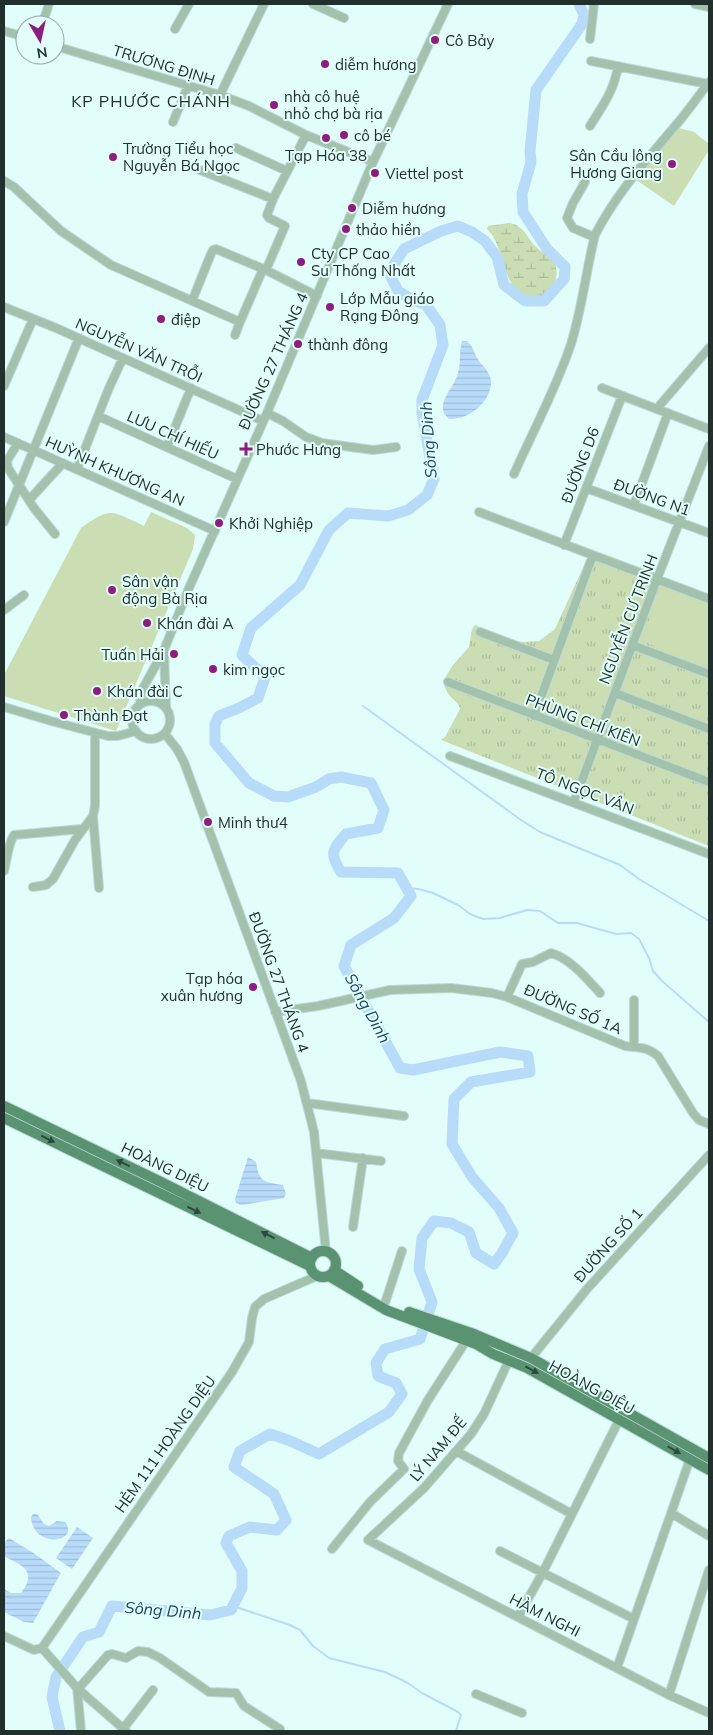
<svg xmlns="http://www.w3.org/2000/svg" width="713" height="1735" font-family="Mulish,sans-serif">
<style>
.grass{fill:url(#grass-tufts)}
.wetland{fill:url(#wetland-marsh)}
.park{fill:#caddb3}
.water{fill:url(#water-rules)}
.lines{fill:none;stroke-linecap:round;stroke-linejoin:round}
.stream{stroke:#b9dbfa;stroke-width:2}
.river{stroke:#b9dbfa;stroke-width:11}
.minor-casing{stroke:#bed9d5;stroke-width:10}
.major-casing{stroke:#bed9d5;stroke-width:12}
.minor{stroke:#a3c2ae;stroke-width:8}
.major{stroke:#599371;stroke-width:10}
.oneway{fill:#2f483e}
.poi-dot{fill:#8e1d7f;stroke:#e1fefa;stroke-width:2}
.labels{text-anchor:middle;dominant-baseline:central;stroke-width:4;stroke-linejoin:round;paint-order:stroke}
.poi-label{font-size:15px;fill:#212f2d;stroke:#e1fefa;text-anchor:start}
.street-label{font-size:15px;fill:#212f2d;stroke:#e1fefa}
.neighbourhood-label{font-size:16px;letter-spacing:1px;fill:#212f2d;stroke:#e1fefa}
.water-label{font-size:16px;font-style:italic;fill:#194365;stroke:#e1fefa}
</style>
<defs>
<pattern id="grass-tufts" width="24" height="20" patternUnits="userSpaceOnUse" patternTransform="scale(1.25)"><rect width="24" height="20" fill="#caddb3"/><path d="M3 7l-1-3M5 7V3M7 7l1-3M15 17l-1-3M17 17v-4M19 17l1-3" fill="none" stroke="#adbe9a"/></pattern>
<pattern id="wetland-marsh" width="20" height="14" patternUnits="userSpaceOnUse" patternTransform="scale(1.25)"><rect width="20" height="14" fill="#caddb3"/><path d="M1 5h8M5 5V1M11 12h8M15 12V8" fill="none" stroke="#adbe9a"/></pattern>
<pattern id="water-rules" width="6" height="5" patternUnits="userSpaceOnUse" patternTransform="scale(1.25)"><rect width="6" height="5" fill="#b9dbfa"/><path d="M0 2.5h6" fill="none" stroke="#9fbcd7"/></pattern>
</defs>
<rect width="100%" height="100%" fill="#e1fefa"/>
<path class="grass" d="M591 550 657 573 665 582 647 634 709 660V846L441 740 445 737 460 709C459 702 454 701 450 696 446 692 445 687 443 681L453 665 469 647 472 629 475 625 514 641 523 642 539 641 555 629Z"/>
<path class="wetland" d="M509 223C513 224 516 224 519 227 526 232 529 239 534 245 540 251 549 256 554 263 557 267 557 273 556 278 553 288 548 298 537 299 507 302 504 256 494 238 492 234 489 232 487 229L488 226Z"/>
<path class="park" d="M675 127 694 132 709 144V150L674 206 632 177Z
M151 512 187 528 195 535 193 549 116 731 4 696V675L81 528C112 506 111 511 144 526Z
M661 585 709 603V667L642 641Z"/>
<path class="water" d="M462 341H467C474 348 473 350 477 358 482 367 492 372 491 384 489 404 468 420 449 419 432 405 455 388 458 373 461 363 459 352 462 341Z
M248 1157 256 1162C259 1183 265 1182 283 1185L286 1194 284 1198 242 1205 236 1203 235 1199Z
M33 1514H37L44 1524 49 1526 57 1521 65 1522C81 1542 33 1550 31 1517Z
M77 1527 93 1538 72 1569 56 1558Z
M9 1538 35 1554 61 1573 33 1623 24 1622 4 1612V1589L11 1593H21C39 1570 20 1565 4 1556V1543Z"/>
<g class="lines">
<path class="stream" d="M363 706 521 820 540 832 620 865 639 879 709 921
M407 888 418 889 433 893 458 905 470 914 483 919 500 918 527 910 540 911 558 923H577L616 934 631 933 639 939 649 958 653 971 662 981 709 1022
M233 1606 290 1625 300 1630 313 1646 329 1658 385 1672 406 1682 422 1693 458 1712 461 1715 456 1731"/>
<path class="river" d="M60 1731 52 1697 56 1677 83 1637 99 1632 112 1606 210 1615 231 1610 242 1588V1571L226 1543 229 1536 250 1527 277 1530 286 1520 274 1494 234 1467 240 1451 270 1434 288 1440 319 1454 389 1412 402 1394 396 1383 378 1376 376 1363 385 1349 420 1339 432 1302 419 1269 422 1238 434 1221 451 1223 469 1232 476 1253 494 1264 502 1253 513 1233 499 1208 472 1177 452 1144 454 1099 471 1082 530 1072 528 1056 500 1052 413 1070 400 1068 344 966 351 945 394 918 411 896 398 873 341 872C329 853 332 850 346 834L378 828 384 810 371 783 341 777 329 779 316 787 288 797 274 796 249 783 215 743V724L219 716 241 707 258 698 265 677 242 655 251 628 300 585 329 530 348 513 388 516 408 510 427 495 434 479 422 413V400L443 345 440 325 426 305 411 299 398 291 391 277 393 266 404 249 441 231 458 226 472 232 485 241 497 257 504 285 525 301H544L564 279 565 267 547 249 523 212 522 194 531 162 530 151 536 90 582 24 584 15 579 4"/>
<defs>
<path id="minor" d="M313 4 344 18
M695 4 709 7
M42 25 49 4
M175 29 189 4
M4 31 25 37
M590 39 594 4
M55 46 220 95 249 106 306 135 373 162
M591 61 708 84
M220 95 264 4
M173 122 188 86
M590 126C603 105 614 91 618 66
M236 148 287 171
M200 170 273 199
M4 181 14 187 61 231 111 265 240 322 235 335
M585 182 573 203 567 218 573 228 594 237
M266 270 285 226 269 218 267 215 273 199 306 135
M192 301 211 254 213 250 216 249 266 270 317 296
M4 307 56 328 263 421
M240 322 263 269
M4 386 33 319
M602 388 709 429
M660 405 709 348
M267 413 283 421 306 437 322 443 373 450 396 447
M98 416 237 479
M4 437 215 531
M18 443 7 461 8 468 34 508 55 534
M167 447 191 388
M77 469 109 388 123 358
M514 474C533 431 556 389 571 344 582 309 586 271 595 235 617 192 650 156 681 119 691 107 700 94 709 82
M586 488 709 533
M29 500 63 463
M634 505 668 413
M479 512 709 599
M4 522 79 338
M564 545 622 396
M4 610 24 595
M480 632 554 660
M632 645 709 674
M164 652 166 707
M448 682 709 782
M615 693 709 729
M132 720a19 19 0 1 1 38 0a19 19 0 1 1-38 0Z
M140 704 141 692 164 650 189 588 267 413 373 162 448 4
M4 707 51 721 108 736H118L136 731
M534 716 593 555
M165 734 177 749 184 762 301 1081 314 1132 326 1252
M450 756 709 854
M574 802 657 579 709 446
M93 816 99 888
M4 871C7 860 8 844 14 835L82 829
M33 887 46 885 53 879 75 840 93 816 95 806V733
M507 997 522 964 533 962 551 953C571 959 586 978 600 993
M275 1012 318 1006 390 990 451 988 492 993 507 997 625 1046C640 1048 645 1046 658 1056L693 1113 699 1120 709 1124
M634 1047V1000
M307 1103 404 1116
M316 1153 381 1161
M353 1227 363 1158
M385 1303 402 1251
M531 1358 587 1289 709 1155
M509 1360 484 1414 471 1434 424 1488 368 1540 669 1695 709 1713
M456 1451 572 1514
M671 1513 709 1536
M332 1549 370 1502 404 1469 398 1461 399 1453 428 1400 466 1341
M500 1551 634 1619
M518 1617 543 1572 619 1420
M4 1636 34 1650 42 1648
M42 1648 232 1372 249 1342 252 1318 255 1307 264 1299 317 1276
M42 1648 78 1689 126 1731
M617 1668 690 1459
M77 1687 81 1731
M78 1689 108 1655 112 1654 126 1658 138 1651 148 1652 160 1658 209 1692 236 1693 244 1706 280 1729
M476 1694 522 1713
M669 1695 709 1570
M123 1729 153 1690"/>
<path id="major" d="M4 1106 161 1182 312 1258
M4 1118 310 1266
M310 1264a13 13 0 1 1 26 0a13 13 0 1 1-26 0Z
M334 1270 358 1286
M329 1276 386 1310 476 1344 493 1354 527 1368 709 1470
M409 1312 474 1334 531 1358 709 1458"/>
</defs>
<use href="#minor" class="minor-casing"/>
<use href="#major" class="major-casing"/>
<use href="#minor" class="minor"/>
<use href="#major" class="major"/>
</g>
<defs><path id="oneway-solid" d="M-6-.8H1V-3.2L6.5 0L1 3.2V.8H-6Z" transform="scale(1.25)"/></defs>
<g class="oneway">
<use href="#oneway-solid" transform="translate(48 1139) rotate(26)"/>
<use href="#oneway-solid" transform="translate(123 1163) rotate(-154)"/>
<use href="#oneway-solid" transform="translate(194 1210) rotate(26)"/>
<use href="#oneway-solid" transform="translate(268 1235) rotate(-153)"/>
<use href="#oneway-solid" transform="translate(532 1370) rotate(28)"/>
<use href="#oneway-solid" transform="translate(674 1450) rotate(30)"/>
</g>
<g class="poi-dot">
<circle cx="435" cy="40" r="5"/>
<circle cx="325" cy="64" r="5"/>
<circle cx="274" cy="105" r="5"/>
<circle cx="344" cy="135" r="5"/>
<circle cx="326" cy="138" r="5"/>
<circle cx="113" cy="157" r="5"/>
<circle cx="672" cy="164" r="5"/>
<circle cx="375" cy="173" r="5"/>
<circle cx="352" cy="208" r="5"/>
<circle cx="346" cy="229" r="5"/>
<circle cx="301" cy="262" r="5"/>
<circle cx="330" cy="307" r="5"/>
<circle cx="161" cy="319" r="5"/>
<circle cx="298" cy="344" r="5"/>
<path d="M243.5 441.5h5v5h5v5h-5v5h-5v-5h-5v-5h5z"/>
<circle cx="219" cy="523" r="5"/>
<circle cx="112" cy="590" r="5"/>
<circle cx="147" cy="623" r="5"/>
<circle cx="174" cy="654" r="5"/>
<circle cx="213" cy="669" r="5"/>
<circle cx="97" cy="691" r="5"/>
<circle cx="64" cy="715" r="5"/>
<circle cx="208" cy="822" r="5"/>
<circle cx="253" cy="987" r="5"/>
</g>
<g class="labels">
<g class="poi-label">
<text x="445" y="40">Cô Bảy</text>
<text x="335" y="64">diễm hương</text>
<text x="284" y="96">nhà cô huệ<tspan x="284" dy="17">nhỏ chợ bà rịa</tspan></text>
<text x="354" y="135">cô bé</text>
<text x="123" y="148">Trường Tiểu học<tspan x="123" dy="17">Nguyễn Bá Ngọc</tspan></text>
<text x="326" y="155" text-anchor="middle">Tạp Hóa 38</text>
<text x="662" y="155" text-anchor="end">Sân Cầu lông<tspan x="662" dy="17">Hương Giang</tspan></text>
<text x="385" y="173">Viettel post</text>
<text x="362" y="208">Diễm hương</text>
<text x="356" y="229">thảo hiền</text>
<text x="311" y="253">Cty CP Cao<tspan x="311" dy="17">Su Thống Nhất</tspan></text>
<text x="340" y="298">Lớp Mẫu giáo<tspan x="340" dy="17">Rạng Đông</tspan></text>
<text x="171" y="319">điệp</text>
<text x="308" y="344">thành đông</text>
<text x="256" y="449">Phước Hưng</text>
<text x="229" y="523">Khởi Nghiệp</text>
<text x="122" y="581">Sân vận<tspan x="122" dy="17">động Bà Rịa</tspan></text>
<text x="157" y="623">Khán đài A</text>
<text x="164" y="654" text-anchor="end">Tuấn Hải</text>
<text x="223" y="669">kim ngọc</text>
<text x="107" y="691">Khán đài C</text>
<text x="74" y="715">Thành Đạt</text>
<text x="218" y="822">Minh thư4</text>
<text x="243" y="978" text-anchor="end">Tạp hóa<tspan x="243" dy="17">xuân hương</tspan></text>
</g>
<g class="street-label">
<text transform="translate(164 65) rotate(17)">TRƯƠNG ĐỊNH</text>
<text transform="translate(139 350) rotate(24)">NGUYỄN VĂN TRỖI</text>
<text transform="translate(273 361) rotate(-66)">ĐƯỜNG 27 THÁNG 4</text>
<text transform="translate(173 435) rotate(24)">LƯU CHÍ HIẾU</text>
<text transform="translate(580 465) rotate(-69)">ĐƯỜNG D6</text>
<text transform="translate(115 471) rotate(24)">HUỲNH KHƯƠNG AN</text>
<text transform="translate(652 497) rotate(20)">ĐƯỜNG N1</text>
<text transform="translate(628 619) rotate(-69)">NGUYỄN CƯ TRINH</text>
<text transform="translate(583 720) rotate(21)">PHÙNG CHÍ KIÊN</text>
<text transform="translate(585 791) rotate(21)">TÔ NGỌC VÂN</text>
<text transform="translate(279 982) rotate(70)">ĐƯỜNG 27 THÁNG 4</text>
<text transform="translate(573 1009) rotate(23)">ĐƯỜNG SỐ 1A</text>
<text transform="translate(165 1167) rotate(26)">HOÀNG DIỆU</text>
<text transform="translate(608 1245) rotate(-48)">ĐƯỜNG SỐ 1</text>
<text transform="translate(592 1387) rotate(29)">HOÀNG DIỆU</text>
<text transform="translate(165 1444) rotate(-55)">HẺM 111 HOÀNG DIỆU</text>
<text transform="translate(438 1449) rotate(-50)">LÝ NAM ĐẾ</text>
<text transform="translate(545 1615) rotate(27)">HÀM NGHI</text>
</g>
<g class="neighbourhood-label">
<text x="151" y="101">KP PHƯỚC CHÁNH</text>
</g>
<g class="water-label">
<text transform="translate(428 440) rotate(-94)">Sông Dinh</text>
<text transform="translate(368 1008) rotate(61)">Sông Dinh</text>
<text transform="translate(163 1610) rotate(5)">Sông Dinh</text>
</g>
</g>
<rect width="713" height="1735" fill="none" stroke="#212f2d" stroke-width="10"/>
<g transform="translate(40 40) rotate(171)"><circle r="24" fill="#e1fefa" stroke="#94aba8"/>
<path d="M0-4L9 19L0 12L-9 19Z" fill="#8e1d7f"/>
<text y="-8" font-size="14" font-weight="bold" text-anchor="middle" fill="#212f2d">N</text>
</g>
</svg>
